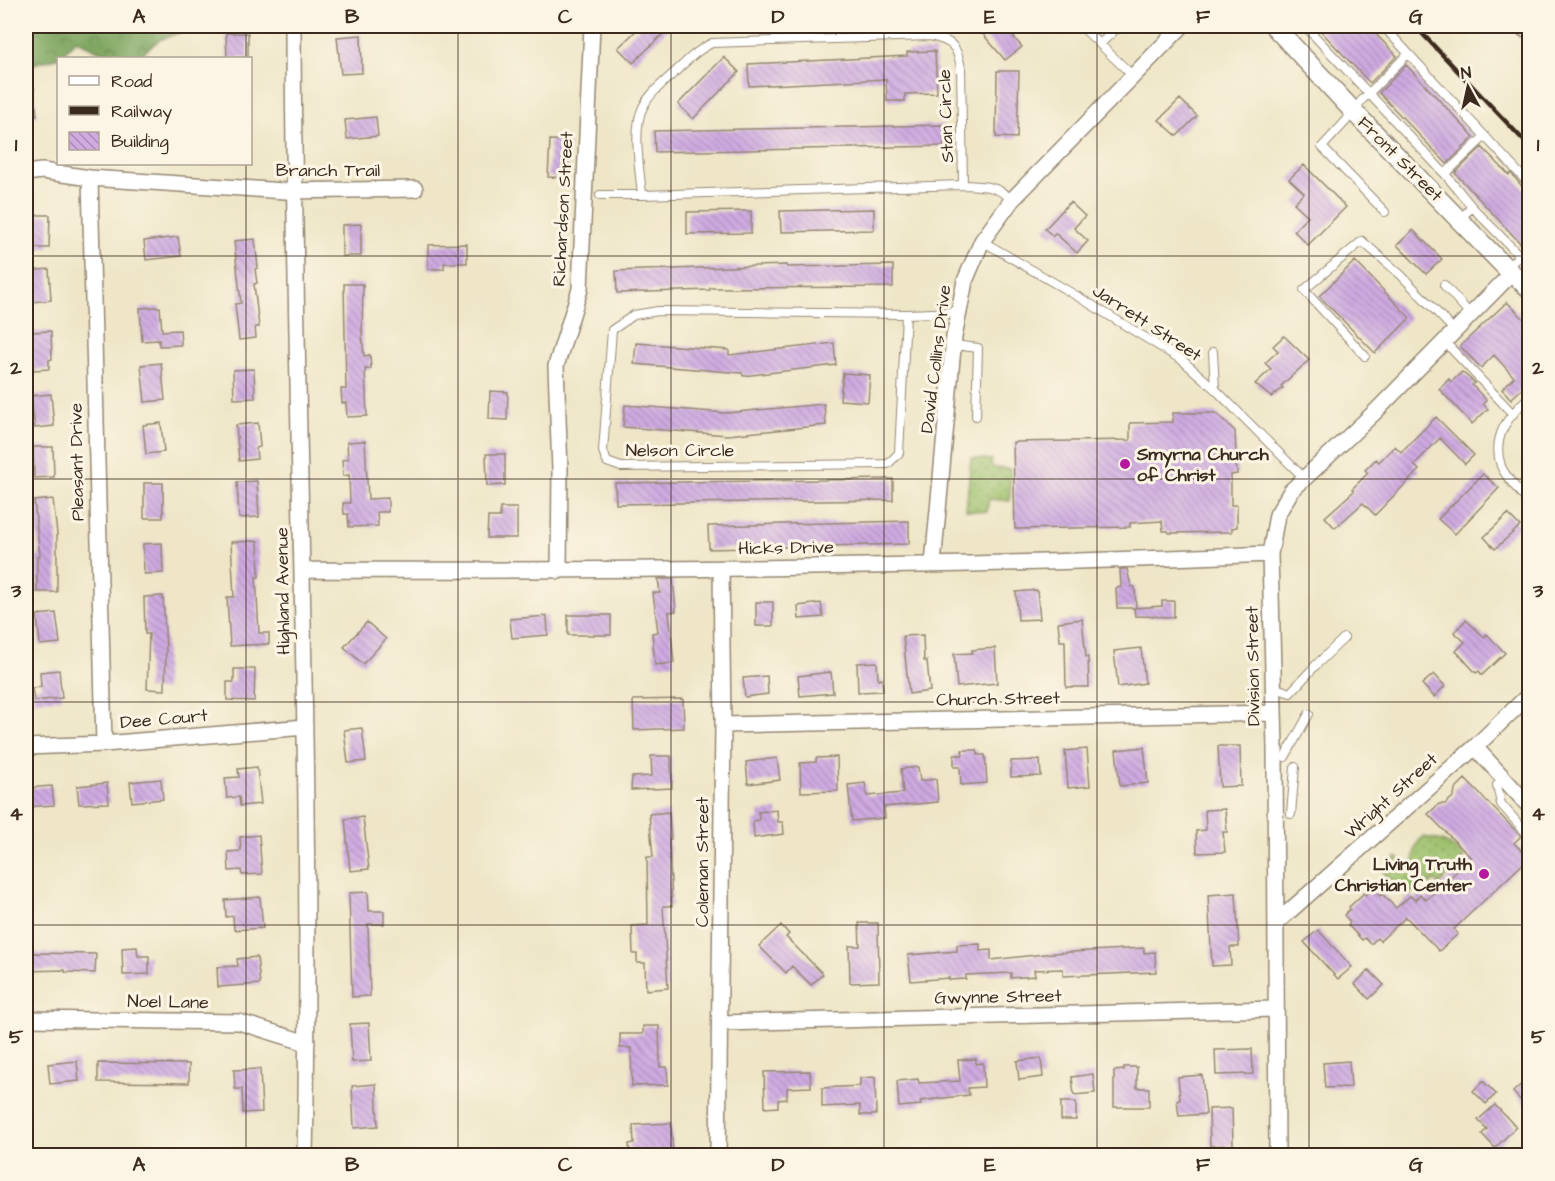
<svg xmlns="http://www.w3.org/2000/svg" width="1555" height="1181" font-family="'Architects Daughter',sans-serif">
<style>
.green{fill:url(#green-dots);stroke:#6c7544;stroke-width:1.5}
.forest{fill:url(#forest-crowns);stroke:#5c683e;stroke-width:1.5}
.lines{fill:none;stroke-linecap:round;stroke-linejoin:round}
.stream{stroke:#5ca0d1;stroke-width:4.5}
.building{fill:url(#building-back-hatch)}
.service-casing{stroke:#958873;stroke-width:10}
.minor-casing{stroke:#958873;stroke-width:18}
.tertiary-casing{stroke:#958873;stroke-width:21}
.primary-casing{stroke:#958873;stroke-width:26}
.service{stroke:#fff;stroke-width:8}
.minor{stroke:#fff;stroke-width:15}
.tertiary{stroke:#fff;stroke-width:18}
.primary{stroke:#fff;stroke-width:22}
.rail{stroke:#3b2a1e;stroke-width:4.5}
.grid{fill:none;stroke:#3b2a1e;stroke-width:1.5;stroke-opacity:0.55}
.poi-dot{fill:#b5179e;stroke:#fcf5e5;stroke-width:2}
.labels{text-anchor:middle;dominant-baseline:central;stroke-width:6;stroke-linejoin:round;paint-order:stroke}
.street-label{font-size:18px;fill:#3b2a1e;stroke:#fcf5e5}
.poi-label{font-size:18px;font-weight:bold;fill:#3b2a1e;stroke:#fcf5e5;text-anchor:start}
.neatline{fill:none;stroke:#3b2a1e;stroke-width:2}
.grid-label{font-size:20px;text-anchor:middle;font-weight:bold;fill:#3b2a1e}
</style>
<defs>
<pattern id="green-dots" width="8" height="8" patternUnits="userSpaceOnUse" patternTransform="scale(1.5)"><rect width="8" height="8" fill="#9cc06a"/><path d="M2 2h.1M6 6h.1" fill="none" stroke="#809c57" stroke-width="1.8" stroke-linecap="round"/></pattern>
<pattern id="forest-crowns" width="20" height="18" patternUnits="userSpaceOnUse" patternTransform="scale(1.5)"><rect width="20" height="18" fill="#7da65e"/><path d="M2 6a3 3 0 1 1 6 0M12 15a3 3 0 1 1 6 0" fill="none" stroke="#68874d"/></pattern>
<pattern id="building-back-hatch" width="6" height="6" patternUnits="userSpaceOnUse" patternTransform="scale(1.5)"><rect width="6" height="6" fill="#cfabe2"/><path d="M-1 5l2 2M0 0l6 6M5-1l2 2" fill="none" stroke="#a98bb7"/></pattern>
</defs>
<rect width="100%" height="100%" fill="#fcf5e5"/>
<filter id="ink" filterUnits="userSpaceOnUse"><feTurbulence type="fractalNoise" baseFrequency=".0167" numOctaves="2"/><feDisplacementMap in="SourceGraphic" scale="12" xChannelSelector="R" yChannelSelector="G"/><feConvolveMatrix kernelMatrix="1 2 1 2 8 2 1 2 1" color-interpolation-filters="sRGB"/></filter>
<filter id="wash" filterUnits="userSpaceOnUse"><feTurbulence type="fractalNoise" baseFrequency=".008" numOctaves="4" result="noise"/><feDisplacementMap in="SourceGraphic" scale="24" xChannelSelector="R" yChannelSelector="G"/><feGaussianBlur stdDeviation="1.35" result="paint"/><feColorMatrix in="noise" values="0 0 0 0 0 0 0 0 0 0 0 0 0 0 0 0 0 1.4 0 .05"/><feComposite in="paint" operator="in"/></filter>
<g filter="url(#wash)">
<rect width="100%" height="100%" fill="#efe6c8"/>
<path class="green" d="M971 458 992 460 991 465 995 468 1010 469V501L989 499 987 512 966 510Z
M1423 837C1442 840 1452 843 1464 857L1439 885 1435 880 1430 885 1413 866C1414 856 1414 844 1423 837Z
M1397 857 1421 882 1409 895 1404 894 1382 871Z"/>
<path class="forest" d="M26 26H184V31L159 40 137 58C114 59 97 51 76 40L60 57 26 66Z"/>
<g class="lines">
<path class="stream" d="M26 27 30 26"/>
</g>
<g id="blocks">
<path class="building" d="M641 26H671L633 63 618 48Z
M976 26H1004L1022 47 1005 60Z
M1316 26H1368L1397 56 1370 83Z
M226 33H248V58H227Z
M361 35 362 73 341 74 337 37Z
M935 51 937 93 905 94V101H887L886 79 749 86 748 64 907 56V52Z
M724 57 739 72 693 119 678 104Z
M1406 65 1474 137 1447 164 1379 93Z
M997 71H1019L1017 138 996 137Z
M26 83H33L37 116 26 118Z
M1180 99 1197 116 1177 136 1159 120Z
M376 117 378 136 347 139 345 120Z
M944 125V146L655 152 654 131Z
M550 140 569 141 567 178 548 177Z
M1482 147 1509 175 1511 173 1530 196V237L1522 245 1455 173Z
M1304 165 1346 207 1308 245 1294 231 1308 216 1294 203 1304 193 1289 179Z
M1070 202 1085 216 1074 228 1088 241 1077 253 1055 233 1053 236 1045 229Z
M874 209V230L781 232 780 211Z
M751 211V233L687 234V212Z
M30 215H50L49 248H30Z
M361 224V256H342V225Z
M1413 230 1442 259 1426 274 1397 245Z
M178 237 181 256 146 260 144 241Z
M255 239 258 268 255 269 257 283 254 284 259 327H255L256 338 239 340 235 304 241 303 234 241Z
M467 244V263H444V269H428V245Z
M1355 261 1410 318 1375 353 1319 296Z
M786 265 787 267 893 265V287L710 288V290L617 293 616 271Z
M49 269 51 300 32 302 29 271Z
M344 284H363L362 334 364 356 370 355 371 369H365L367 416 347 417 346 403H342L341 389H346Z
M1507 302 1530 325V390L1526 392 1523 388 1511 399 1502 389 1514 377 1494 355 1481 368 1460 346Z
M160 307 162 331 180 330 181 345 159 346V340L142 341 140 308Z
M51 331 52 359 49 360V369L33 370 31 332Z
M1284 336 1309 360 1281 386 1283 388 1271 397 1255 384 1271 369 1265 363 1278 351 1273 346Z
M636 343 729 350V355L834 343 836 365 743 376 742 373 634 364Z
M161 363 165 400 145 402 141 365Z
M254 369 255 398 234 399 233 370Z
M1462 372 1475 383 1472 385 1486 400 1483 404 1488 409 1472 424 1439 389 1449 379 1451 382Z
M843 373 870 375 868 402 840 400Z
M490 391 508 392 507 420 489 419Z
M51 394 54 426 35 428 31 396Z
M824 404 826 425 728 435 623 427 625 405 726 413Z
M1173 413H1216L1235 431 1237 474 1231 475V505H1237V527L1232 528V532L1169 533 1168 531H1163L1162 521 1130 523V527L1015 529 1013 442 1130 440V423L1173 422Z
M1436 417 1474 455 1465 464 1440 438 1414 465 1419 470 1375 515 1363 503 1335 528 1325 517 1354 491 1352 489 1368 473 1365 470 1376 459 1379 462 1395 446 1401 452Z
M161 423 164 452 146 454 143 425Z
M258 423 260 447 256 448 257 459 239 461 236 425Z
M365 441 368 499 388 498V512H377L378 526 349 527 348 514H344L343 503H350L349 475 343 476 342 460 348 459 347 442Z
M33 447H53L54 477 34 478Z
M486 454H505V485L487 486Z
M1483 474 1499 488 1455 534 1438 519Z
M893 479V500L616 504 615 483Z
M257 481 259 517 239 518 237 482Z
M144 483H163V518H144Z
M53 499 57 534V592H37V556H40L34 501Z
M500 508H517V538H487L488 517H500Z
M1508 514 1520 526 1495 549 1484 537Z
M909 521V544L709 549 708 526Z
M258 541 259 577H256L259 633H269V644L230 646 227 597H234L231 542Z
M162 543 163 573 144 574 143 544Z
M1120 569H1127L1131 586 1135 587 1136 608H1117L1116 588 1121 587Z
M658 579H673L676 611 669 612 674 663 655 665 652 633 658 632 653 593H660Z
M1037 590 1040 619 1018 620 1016 592Z
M163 596 166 649 165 690 147 689 149 634H145L144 597Z
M1162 601H1174V617L1135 616 1134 608 1162 606Z
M756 602H773V626H756Z
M821 603 823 617 799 619 798 606Z
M56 613 60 643 40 645 37 615Z
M568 615H611V635H568Z
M547 616 548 635 512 638 510 619Z
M1082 619 1086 657H1088L1089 687H1066L1065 641H1060L1058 622Z
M1466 620 1484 637 1487 634 1505 653 1482 675 1479 671 1476 673 1456 651 1465 642 1454 632Z
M367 622 386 639 363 664 344 647Z
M923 635 924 661H927L930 691 909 694 903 636Z
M995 648 997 683 957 687 954 654 972 653V650Z
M1141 648 1145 683 1118 687 1114 651Z
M877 662 878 680 882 679 883 691 858 692 857 663Z
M234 669H255L254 701 227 700V682H234Z
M59 670 62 698 34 701 32 688 41 687 40 672Z
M831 672 833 693 800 696 798 676Z
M1434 674 1445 686 1434 697 1422 684Z
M767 676 768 694 745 697 743 678Z
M683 699 684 728 634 730 633 700Z
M362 728 366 761 348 763 344 730Z
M1218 746H1240L1241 786 1220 787Z
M1144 747 1148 783 1120 786 1116 750Z
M1087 749 1090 786 1068 788 1065 751Z
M962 750H977L978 755H985L987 783 961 785 960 767H954V755H963Z
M651 756H671L672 788 631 790 632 777 652 776Z
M837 757 838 791 801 792 800 763 816 762V758Z
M777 758 780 780 748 784 746 762Z
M1040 760 1041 776 1011 777V761Z
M257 767 261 804 240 806 239 797 227 798 225 778 239 777 238 769Z
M918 767 920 781 936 779 938 802 884 807 885 818 852 821 848 785 865 783 867 796 903 793 901 769Z
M161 779 163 799 132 802 130 782Z
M1465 779 1521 836 1514 843 1529 858 1454 929 1458 934 1439 951 1406 917 1380 941 1377 938 1371 944 1365 938 1362 940 1348 925 1350 922 1344 915 1350 909 1349 907 1364 893 1366 895 1373 889 1380 896 1382 894 1396 908 1410 896 1415 900 1420 894 1426 900 1471 858 1428 814 1439 804H1445L1454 796 1455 789Z
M107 783 109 803 79 804 77 786Z
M52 786 54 805 26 807V788Z
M1225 809 1227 832H1223L1225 852 1197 853 1196 831 1206 830 1205 810Z
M777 810 778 822H783L784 834 754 838 753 821 759 820 758 812Z
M669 812 671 839H669L672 906H663L668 988 646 990 645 963H637V954H633L632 926 648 925 647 857H653L649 814Z
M363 817 369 869 350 871 345 819Z
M259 835 262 874 242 875 241 870 229 871 228 852 241 851 240 837Z
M368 892 369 911H384V924H368L370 996 352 997 349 893Z
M1236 893 1239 947H1230L1231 965 1212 966 1208 895Z
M260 897 263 928 234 930 233 916 226 917 225 900Z
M859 923H878L879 982 850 983 849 946H860Z
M781 925 789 934 786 937 823 974 811 985 792 966 786 973 759 946Z
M1318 930 1352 967 1338 979 1304 942Z
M980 944V951L991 950V960L1053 953 1144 948V953L1155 952 1156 972 1063 976V969L1034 970 1035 976 1011 978V973L966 975V979L949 980V978L911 981 908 955 957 951V945Z
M137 947 138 956H149V974L123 975 122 948Z
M26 953 96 954 95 973 65 972V970L26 971Z
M257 957 260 984 218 987 217 967 238 966 237 959Z
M1369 970 1384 985 1369 999 1355 984Z
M369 1023 371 1061 352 1062 350 1024Z
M643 1026H659L660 1067H667L668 1085 632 1086 631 1048H620V1034H643Z
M1252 1049 1253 1074 1216 1075 1215 1050Z
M1041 1058 1043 1077 1019 1080 1017 1061Z
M976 1059V1064L983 1063 984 1087 968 1088 969 1095 920 1101 921 1105 899 1107 897 1081 918 1079 919 1083 960 1081 958 1060Z
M77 1061 79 1081 50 1084 48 1064Z
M1349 1061 1351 1087 1325 1088 1323 1063Z
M98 1063 189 1064V1083L98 1082Z
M1124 1067H1137V1088H1149V1107H1114V1071L1124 1070Z
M260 1069 262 1112 243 1113 242 1089H235L234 1070Z
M810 1071 811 1087 787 1088V1099L778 1100V1107L765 1108 764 1072Z
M1093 1074 1095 1093 1074 1095 1072 1077Z
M1202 1075 1206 1114 1179 1116 1177 1100H1180L1178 1077Z
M1530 1076V1110L1513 1092Z
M875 1077 876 1115H860V1105L822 1107V1088L860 1086V1078Z
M1483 1081 1496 1094 1486 1104 1473 1091Z
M376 1084 378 1126 354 1128 352 1086Z
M1061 1102H1076V1120H1061Z
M1495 1105 1516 1127 1495 1148 1482 1134 1487 1129 1478 1120Z
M1232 1108 1233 1145 1210 1146 1209 1109Z
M671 1123 673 1155H630L629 1144 634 1143 633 1125Z"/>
</g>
</g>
<g filter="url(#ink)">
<use href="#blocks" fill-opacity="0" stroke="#958873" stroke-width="1.5"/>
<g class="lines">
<defs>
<path id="service" d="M1081 26 1133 76
M1305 26 1445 174
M1383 26 1530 185
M1100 44 1119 26
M963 185C984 186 997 185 1012 200
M600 195H642L963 185 961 68C957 45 952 41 930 36L712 43C697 50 687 61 675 72 664 82 650 93 643 107 632 128 640 172 642 195
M1472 207 1445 174 1485 136
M1385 212 1322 147 1346 121 1362 100 1408 54
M1460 219 1472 207 1519 255
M982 241 1082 299 1182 360 1215 389 1304 478
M1507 267 1530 246
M1444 285 1471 315
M906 314 658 311 634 315 612 330 603 451 607 462 621 467 888 464 899 453 906 314 959 312
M1444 341 1513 414
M954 345 978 348 976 416
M1213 352 1215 389
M1365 356 1304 290 1362 241 1401 275 1455 331
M1530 396C1509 415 1491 436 1501 466 1505 477 1522 494 1530 504
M1273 687 1290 693 1316 665 1344 638
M1285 757 1309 714
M1504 779 1497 785 1501 804 1530 837
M1291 814 1295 767"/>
<path id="minor" d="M293 26C294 402 313 779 305 1156
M26 173 42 171 90 178 285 191 415 189
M90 178 104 744
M933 564 954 337 965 281 982 241 1012 200 1182 26
M303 570C626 571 948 568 1270 554
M559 571 560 470 556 366 580 289 592 26
M723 725 1273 713
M26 747 104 744 305 727
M1475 747 1530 807
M1276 923 1475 747 1530 694
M26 1019 239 1022 307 1043
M720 1023 1276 1009
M718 1156 723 725 721 569
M1277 1156 1275 748 1270 554 1277 515 1291 491 1376 411 1512 273"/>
<path id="tertiary" d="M1274 26 1354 112 1506 268 1530 289"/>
<path id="primary" d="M1527 26 1530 28"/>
</defs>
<use href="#service" class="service-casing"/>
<use href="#minor" class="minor-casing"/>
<use href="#tertiary" class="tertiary-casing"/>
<use href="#primary" class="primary-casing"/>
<use href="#service" class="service"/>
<use href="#minor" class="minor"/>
<use href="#tertiary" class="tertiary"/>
<use href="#primary" class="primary"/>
<path class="rail" d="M1415 26 1530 147"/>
</g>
</g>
<path class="grid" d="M246 26V58M458 26V1156M671 26V1156M884 26V1156M1097 26V1156M1309 26V1156M246 164V1156M26 256H1530M26 479H1530M26 702H1530M26 925H1530"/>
<g class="poi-dot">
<circle cx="1125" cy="464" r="6"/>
<circle cx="1484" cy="874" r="6"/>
</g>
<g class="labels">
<g class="street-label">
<text transform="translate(946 116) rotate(-92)">Stan Circle</text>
<text transform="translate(1400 159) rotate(45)">Front Street</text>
<text x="328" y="170">Branch Trail</text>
<text transform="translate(563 209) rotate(-87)">Richardson Street</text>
<text transform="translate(1147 323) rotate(33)">Jarrett Street</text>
<text transform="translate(936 359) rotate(-83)">David Collins Drive</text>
<text x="680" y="450">Nelson Circle</text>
<text transform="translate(77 462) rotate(-91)">Pleasant Drive</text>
<text transform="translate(786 548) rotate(-1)">Hicks Drive</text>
<text transform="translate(283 591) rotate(-91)">Highland Avenue</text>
<text transform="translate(1253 666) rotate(-91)">Division Street</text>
<text transform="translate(998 699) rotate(-1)">Church Street</text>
<text transform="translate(164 719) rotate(-5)">Dee Court</text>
<text transform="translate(1391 796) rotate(-42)">Wright Street</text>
<text transform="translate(702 862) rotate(-90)">Coleman Street</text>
<text transform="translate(998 997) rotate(-1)">Gwynne Street</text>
<text transform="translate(168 1002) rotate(1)">Noel Lane</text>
</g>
<g class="poi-label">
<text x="1137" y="454">Smyrna Church<tspan x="1137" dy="21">of Christ</tspan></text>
<text x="1472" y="864" text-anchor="end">Living Truth<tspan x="1472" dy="21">Christian Center</tspan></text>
</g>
</g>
<rect width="1555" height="1181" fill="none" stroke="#fcf5e5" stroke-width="66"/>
<rect x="57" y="57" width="195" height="108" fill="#fcf5e5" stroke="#afa495" stroke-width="1.5"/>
<rect x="69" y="76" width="30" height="9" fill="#ffffff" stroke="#afa495" stroke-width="1.5"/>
<text x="111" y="87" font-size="18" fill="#3b2a1e">Road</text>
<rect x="69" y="106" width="30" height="9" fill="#3b2a1e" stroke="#afa495" stroke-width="1.5"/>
<text x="111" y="117" font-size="18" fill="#3b2a1e">Railway</text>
<rect x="69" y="132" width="30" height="18" fill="url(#building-back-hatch)" stroke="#afa495" stroke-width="1.5"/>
<text x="111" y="147" font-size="18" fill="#3b2a1e">Building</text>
<g transform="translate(1468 87) rotate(352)" stroke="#fcf5e5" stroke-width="4.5" paint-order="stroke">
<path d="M0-4.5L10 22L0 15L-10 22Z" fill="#3b2a1e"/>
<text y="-9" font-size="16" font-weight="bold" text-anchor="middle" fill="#3b2a1e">N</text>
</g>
<rect x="33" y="33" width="1489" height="1115" class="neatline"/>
<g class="grid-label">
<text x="139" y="23">A</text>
<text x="352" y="23">B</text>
<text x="565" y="23">C</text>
<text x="778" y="23">D</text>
<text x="990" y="23">E</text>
<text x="1203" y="23">F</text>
<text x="1416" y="23">G</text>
<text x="16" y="151">1</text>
<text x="1538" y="151">1</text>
<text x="16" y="374">2</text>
<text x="1538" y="374">2</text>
<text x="16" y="597">3</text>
<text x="1538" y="597">3</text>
<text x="16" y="820">4</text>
<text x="1538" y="820">4</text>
<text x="16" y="1043">5</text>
<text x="1538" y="1043">5</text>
<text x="139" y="1171">A</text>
<text x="352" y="1171">B</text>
<text x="565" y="1171">C</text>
<text x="778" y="1171">D</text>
<text x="990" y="1171">E</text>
<text x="1203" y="1171">F</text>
<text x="1416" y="1171">G</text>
</g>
</svg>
